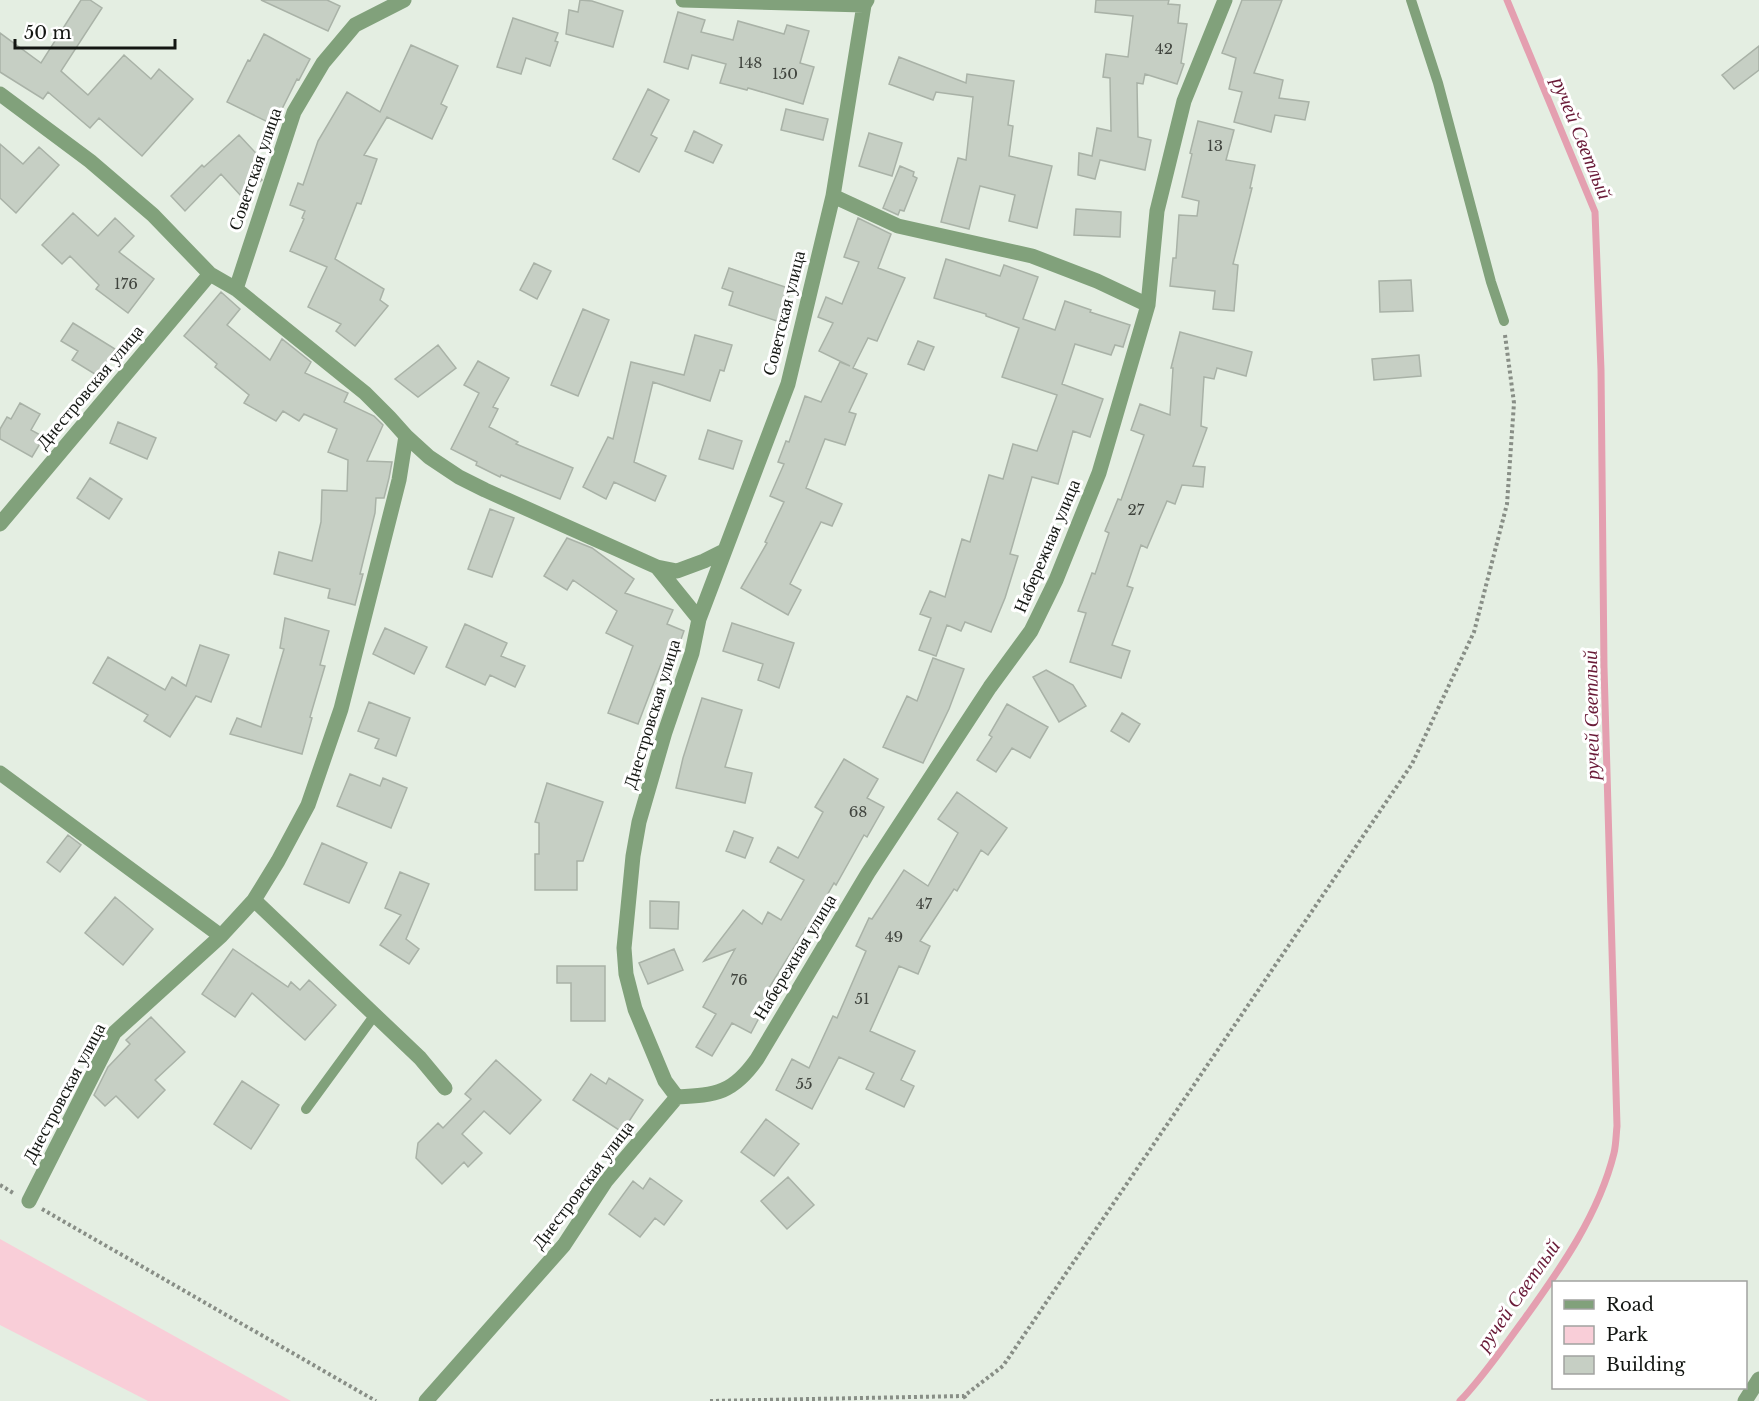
<svg xmlns="http://www.w3.org/2000/svg" width="1759" height="1401" font-family="'Libre Baskerville',serif">
<style>
.green{fill:#f9ced8}
.lines{fill:none;stroke-linecap:round;stroke-linejoin:round}
.stream{stroke:#e49fb0;stroke-width:7}
.building{fill:#c6cfc4;stroke:#a9b2a7;stroke-width:1.5}
.path{stroke:#888e86;stroke-width:4;stroke-dasharray:3 3;stroke-linecap:butt}
.service{stroke:#81a17b;stroke-width:10}
.minor{stroke:#81a17b;stroke-width:15}
.labels{text-anchor:middle;dominant-baseline:central;stroke-width:6;stroke-linejoin:round;paint-order:stroke}
.number-label{font-size:15px;fill:#40443e}
.street-label{font-size:18px;fill:#131612;stroke:#fff}
.water-label{font-size:20px;font-style:italic;fill:#691a37;stroke:#fff}
</style>
<rect width="100%" height="100%" fill="#e4eee2"/>
<path class="green" d="M0 1239 291 1401H148L0 1325Z"/>
<g class="lines">
<path class="stream" d="M1460 1401C1484 1376 1504 1346 1525 1318 1561 1268 1599 1214 1614 1153 1616 1145 1616 1135 1617 1126L1604 667 1601 370 1595 212 1507 0"/>
</g>
<path class="building" d="M81 0H90L102 8 61 71 88 95 124 55 151 79 159 69 193 99 142 156 99 118 90 128 48 92 43 99 0 72V33L41 63Z
M261 0H327L340 6 328 31Z
M580 0 592 1 623 11 613 47 566 34 569 10 578 12Z
M1096 0H1169L1168 4 1180 5 1178 23 1187 24 1181 63 1184 64 1177 84 1145 74 1143 84 1137 83 1138 137 1151 140 1145 170 1100 160 1095 179 1078 175 1079 153 1092 156 1097 128 1111 131 1110 78 1103 77 1106 54 1128 57 1133 16 1095 12Z
M1242 0H1282L1254 73 1283 80 1279 98 1309 102 1305 120 1275 115 1271 132 1234 122 1242 92 1229 89 1236 58 1222 53Z
M678 12 705 20 701 32 733 40 738 21 784 34 787 25 809 31 800 63 814 67 803 104 748 88 747 90 720 83 726 64 692 55 688 69 664 62Z
M513 18 558 33 555 41 558 42 550 66 526 58 521 74 497 67Z
M264 34 310 59 299 80 297 79 274 125 227 102 248 60 250 61Z
M411 45 458 66 441 104 447 107 432 139 387 117 364 155 377 159 361 204 357 203 335 259 384 289 380 300 388 306 355 346 336 331 341 324 308 307 327 267 290 251 304 219 302 218 305 211 290 205 298 183 303 185 318 141 347 92 380 112Z
M1759 46V70L1734 89 1722 75Z
M899 57 966 83 967 74 1014 81 1008 125 1013 126 1009 156 1052 166 1037 228 1009 221 1015 195 980 186 969 229 941 222 958 158 966 160 973 97 936 92 933 100 889 84Z
M648 89 669 100 651 135 657 138 639 172 613 159Z
M786 109 828 119 823 140 781 130Z
M1198 121 1234 130 1226 160 1255 165 1250 188H1252L1233 264 1238 265 1234 311 1213 309 1215 291 1170 286 1173 258H1176L1179 215 1197 216 1199 201 1182 197 1192 154 1190 153Z
M694 131 722 145 713 163 685 151Z
M869 133 902 143 892 176 859 166Z
M239 135 266 164 256 173 262 180 242 197 221 174 185 211 171 196 202 165 204 167Z
M0 144 23 164 39 147 59 165 16 213 0 198Z
M900 166 914 172 913 176 917 178 904 211 900 210 898 215 883 208Z
M1076 209 1121 212 1120 237 1074 235Z
M73 213 98 236 115 218 134 236 119 252 154 279 128 313 96 289 99 285 70 256 62 264 42 245Z
M858 218 891 234 878 268 905 278 877 341 868 338 853 368 867 374 849 412 856 414 845 445 825 439 806 488 842 504 832 526 821 522 790 584 801 590 788 615 741 588 767 543 765 542 784 502 770 496 784 464 778 462 786 441 789 442 805 396 821 402 840 362 850 366 819 351 833 323 818 317 826 297 842 304 859 262 844 257Z
M946 259 1000 276 1004 265 1038 277 1023 319 1055 330 1065 301 1091 310 1090 312 1130 325 1123 347 1115 345 1111 355 1075 344 1062 384 1103 399 1090 437 1073 431 1058 484 1032 477 1010 554 1018 556 1005 598 991 632 965 622 961 631 947 625 936 656 919 650 931 618 920 614 930 591 945 597 962 539 970 542 989 475 1003 479 1013 444 1037 451 1057 395 1002 377 1019 328 986 316V314L934 298Z
M534 263 551 271 537 299 520 290Z
M729 268 791 289 780 322 729 305 733 292 722 288Z
M1411 280 1413 311 1380 312 1379 281Z
M221 292 240 309 227 325 270 360 282 339 311 362 305 373 348 393 344 402 374 416 383 425 367 461 392 462 389 478 384 498H376L375 513 360 574H363L355 605 328 598 330 589 274 574 279 552 312 561 321 522 322 490 347 491 348 460 328 452 337 429 304 414 299 421 283 411 276 421 244 403 249 395 215 367 217 364 184 336Z
M583 309 609 320 578 396 551 385Z
M73 323 115 349 98 376 72 360 78 351 61 341Z
M1180 332 1252 352 1246 376 1217 368 1214 379 1204 377 1201 426 1207 428 1193 466 1205 467 1203 487 1182 485 1175 504 1167 501 1147 548 1141 545 1127 586 1133 588 1112 645 1130 651 1121 678 1070 662 1086 613 1078 611 1092 573 1095 574 1109 533 1105 531 1118 499 1121 500 1144 435 1131 430 1140 404 1170 415 1173 368H1171Z
M695 335 732 345 724 371 720 370 710 401 653 382 634 462 666 476 655 501 614 482 606 499 583 487 608 437 613 439 631 362 684 375Z
M918 341 934 347 924 370 908 364Z
M438 345 456 368 418 397 395 379Z
M1419 355 1421 376 1374 380 1372 359Z
M478 361 509 378 493 407 498 409 489 427 518 442 516 444 573 468 560 499 501 475 500 477 476 465 477 462 451 449 479 393 464 385Z
M20 403 40 414 31 430 44 437 32 457 0 439V429L7 417 11 419Z
M118 422 156 438 147 459 110 443Z
M708 430 742 441 733 469 699 459Z
M90 478 122 499 109 519 77 498Z
M490 509 514 518 492 577 468 569Z
M567 538 592 548 634 579 625 593 673 610 667 624 684 631 671 667 661 664 638 724 608 713 633 646 606 633 617 611 573 580 567 590 544 576Z
M285 618 329 631 320 665 325 666 310 717 312 718 302 754 230 734 237 718 261 727 284 649 280 648Z
M732 623 794 643 779 688 758 680 763 664 723 651Z
M465 624 507 643 501 656 525 666 515 687 490 675 485 685 446 667Z
M385 628 427 647 414 674 373 654Z
M200 645 229 655 211 702 196 696 170 737 144 721 148 715 93 683 108 657 165 690 172 677 186 686Z
M933 658 964 669 949 709 923 763 883 747 907 696 917 701Z
M1046 670 1073 685 1086 706 1059 722 1033 677Z
M702 698 742 710 725 767 752 773 745 803 676 788 683 758Z
M369 702 410 718 396 756 375 748 379 739 358 731Z
M1007 704 1048 727 1030 758 1012 748 996 772 977 760 992 737 989 735Z
M1122 713 1140 724 1129 742 1111 731Z
M844 759 878 779 867 798 884 807 867 837 864 835 836 885 834 883 808 929 806 928 764 996 769 999 751 1033 732 1023 712 1056 696 1047 716 1014 703 1007 735 949 704 961 743 910 762 924 768 912 781 920 804 880 770 862 778 847 798 858 823 812 815 807Z
M350 774 380 786 383 778 407 788 391 828 337 806Z
M547 783 603 802 583 861H577V890H535V854H539V823L535 822Z
M957 792 1007 828 988 855 981 850 957 891 954 889 920 941 930 946 918 974 899 966 870 1031 915 1051 901 1080 914 1086 904 1107 866 1089 874 1073 839 1057 812 1109 776 1090 792 1059 809 1068 833 1016 837 1018 866 951 856 946 869 918 872 919 904 870 928 886 958 833 938 819Z
M734 831 753 838 745 858 726 851Z
M68 835 81 845 60 872 47 862Z
M322 843 367 863 349 903 304 884Z
M400 872 429 884 406 939 419 949 409 964 380 945 401 915 385 908Z
M115 897 153 929 123 965 85 933Z
M650 901 679 902 678 929 650 928Z
M233 949 288 987 291 982 300 990 309 980 336 1005 305 1040 252 993 235 1017 202 994Z
M674 949 683 970 648 984 639 963Z
M557 966H605V1021H571V983H557Z
M151 1017 185 1052 155 1080 165 1090 138 1118 116 1096 105 1106 94 1095 108 1067 130 1044 126 1040Z
M496 1060 541 1100 510 1134 484 1111 462 1134 482 1153 468 1167 464 1162 442 1184 416 1158 418 1143 438 1123 443 1128 471 1099 465 1094Z
M591 1074 606 1084 609 1078 643 1100 622 1132 573 1100Z
M242 1081 279 1105 251 1149 214 1124Z
M766 1119 799 1144 774 1176 741 1152Z
M788 1177 814 1205 787 1229 761 1201Z
M650 1178 682 1201 664 1225 655 1218 640 1237 609 1214 633 1181 643 1189Z"/>
<g class="lines">
<path class="path" d="M0 1185 15 1194
M42 1209 376 1401
M964 1396 967 1401
M710 1401 964 1396 1003 1366 1412 764 1474 632 1507 504 1514 403 1505 335"/>
<path class="service" d="M1411 0 1438 83 1491 282 1504 321
M306 1109 374 1016"/>
<path class="minor" d="M683 0 864 5
M0 94 90 161 153 215 210 274 236 289 365 393 389 417 406 436 429 457 459 477 485 490 657 567 699 619
M833 196 898 226 1032 256 1097 281 1148 305
M236 289 294 112 323 63 355 25 404 0
M0 524 210 274
M657 567 677 571 704 561 724 551
M0 773 221 936
M254 900 420 1058 445 1088
M677 1097C717 1095 733 1093 757 1059L868 873 990 687 1031 631 1056 580 1099 473 1148 305 1157 211 1184 101 1225 0
M677 1097 665 1081 635 1009 626 974 624 948 633 856 639 822 665 732 692 653 699 619 788 384 833 196 864 5 867 0
M29 1201 114 1033 221 936 254 900 278 861 308 805 341 709 399 480 406 436
M426 1401 564 1245 606 1181 677 1097
M1745 1401 1759 1379"/>
</g>
<g class="labels">
<g class="number-label">
<text x="1164" y="48">42</text>
<text x="750" y="62">148</text>
<text x="785" y="73">150</text>
<text x="1215" y="145">13</text>
<text x="126" y="283">176</text>
<text x="1136" y="509">27</text>
<text x="858" y="811">68</text>
<text x="924" y="903">47</text>
<text x="894" y="936">49</text>
<text x="739" y="979">76</text>
<text x="862" y="998">51</text>
<text x="804" y="1083">55</text>
</g>
<g class="street-label">
<text transform="translate(255 169) rotate(-71)">Советская улица</text>
<text transform="translate(784 313) rotate(-76)">Советская улица</text>
<text transform="translate(90 387) rotate(-50)">Днестровская улица</text>
<text transform="translate(1047 546) rotate(-67)">Набережная улица</text>
<text transform="translate(652 714) rotate(-73)">Днестровская улица</text>
<text transform="translate(795 957) rotate(-59)">Набережная улица</text>
<text transform="translate(64 1093) rotate(-62)">Днестровская улица</text>
<text transform="translate(583 1185) rotate(-53)">Днестровская улица</text>
</g>
<g class="water-label">
<text transform="translate(1582 138) rotate(68)">ручей Светлый</text>
<text transform="translate(1591 715) rotate(-91)">ручей Светлый</text>
<text transform="translate(1518 1295) rotate(-55)">ручей Светлый</text>
</g>
</g>
<rect x="1552" y="1281" width="195" height="108" fill="#ffffff" stroke="#a1a2a0" stroke-width="1.5"/>
<rect x="1564" y="1300" width="30" height="9" fill="#81a17b" stroke="#a1a2a0" stroke-width="1.5"/>
<text x="1606" y="1311" font-size="18" fill="#131612">Road</text>
<rect x="1564" y="1326" width="30" height="18" fill="#f9ced8" stroke="#a1a2a0" stroke-width="1.5"/>
<text x="1606" y="1341" font-size="18" fill="#131612">Park</text>
<rect x="1564" y="1356" width="30" height="18" fill="#c6cfc4" stroke="#a1a2a0" stroke-width="1.5"/>
<text x="1606" y="1371" font-size="18" fill="#131612">Building</text>
<path d="M15 39v9h160v-9" fill="none" stroke="#131612" stroke-width="3"/>
<text x="24" y="39" font-size="18" fill="#131612" stroke="#ffffff" stroke-width="4.5" paint-order="stroke">50 m</text>
</svg>
